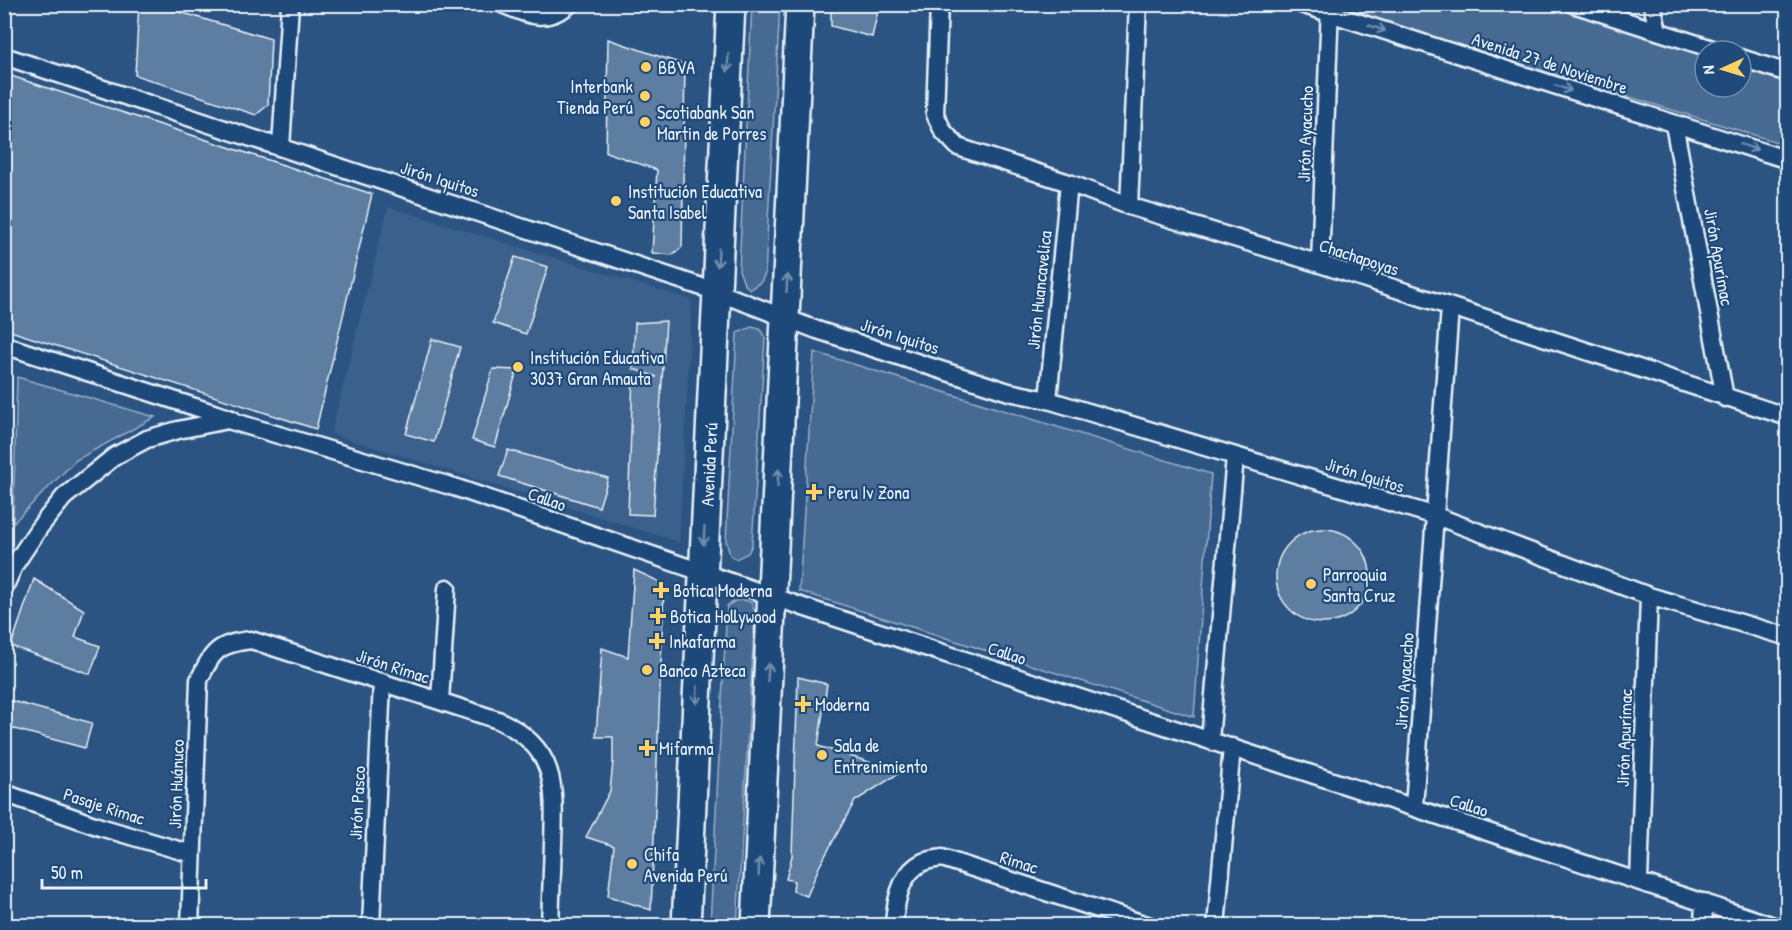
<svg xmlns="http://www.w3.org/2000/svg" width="1792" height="930" font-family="'Patrick Hand',sans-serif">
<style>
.built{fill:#3a608b}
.green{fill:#476b93;stroke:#98aec6;stroke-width:1.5}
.building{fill:#5d7da1;stroke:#e8f1f8;stroke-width:1.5}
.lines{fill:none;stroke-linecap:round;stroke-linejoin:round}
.street-casing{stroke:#e8f1f8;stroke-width:21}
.primary-casing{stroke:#e8f1f8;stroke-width:32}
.street{stroke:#1f4a7a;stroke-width:16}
.primary{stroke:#1f4a7a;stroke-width:27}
.oneway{stroke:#6f8dac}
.poi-dot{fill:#ffd166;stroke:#1f4a7a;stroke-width:2}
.labels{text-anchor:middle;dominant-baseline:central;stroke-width:4.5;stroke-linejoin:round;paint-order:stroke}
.street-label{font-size:18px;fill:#e8f1f8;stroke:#1f4a7a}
.poi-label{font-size:18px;fill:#e8f1f8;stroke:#1f4a7a;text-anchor:start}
</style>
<rect width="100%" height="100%" fill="#2b5482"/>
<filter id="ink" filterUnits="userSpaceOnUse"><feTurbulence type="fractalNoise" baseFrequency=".0167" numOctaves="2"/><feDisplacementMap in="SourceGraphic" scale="12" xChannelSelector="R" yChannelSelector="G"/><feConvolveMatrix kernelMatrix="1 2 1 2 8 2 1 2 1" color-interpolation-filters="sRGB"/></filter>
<g filter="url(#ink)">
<path class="built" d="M388 207 692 300 679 542 331 434Z"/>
<path class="green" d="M752 5H780L765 274 761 282 750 289 744 284 739 270Z
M1353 5H1553L1705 53V87H1741V65L1787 80V145L1361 15Z
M752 327 760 329 765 338 752 545 748 553 736 559 730 555 726 541 737 333Z
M814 352 1211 474 1194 717 799 591Z
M17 377 155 417 76 460 13 523Z
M743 600 751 602 755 612 737 925H710L727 606 735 601Z"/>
<path class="building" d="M139 4H153L271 39 268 105 256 115 135 75Z
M831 4H853L878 11 872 37 831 26Z
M608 39 685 65 682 247 672 255 652 253 657 170 606 152Z
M8 75 372 194 316 429 4 329Z
M515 257 548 267 526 334 493 323Z
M666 321 653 515 628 514 633 376 657 377 633 369 635 323Z
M432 339 460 347 434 442 406 434Z
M493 369 517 370 495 447 472 440Z
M508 450 608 478 599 507 499 476Z
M1276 576a47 47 0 1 1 94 0a47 47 0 1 1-94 0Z
M634 570 658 581 664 589 651 910 608 896 614 846 586 837 610 791 613 762V737H596L602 648 628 657Z
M34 579 84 610 75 637 100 646 90 674 11 646Z
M798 677 827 684 818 746 901 772 855 801 819 867 807 896 793 891 794 881 786 879 792 856Z
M8 700 92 723 85 748 7 727Z"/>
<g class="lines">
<defs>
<path id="street" d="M502 4C529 15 545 24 570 4
M939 4 935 114 943 131 958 147 1069 183 1129 206 1320 264 1788 417
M1301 4 1788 160
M1573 4 1719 51
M1652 4 1658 31
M4 56 717 292 817 330 1009 392 1048 400 1436 516 1649 596 1788 637
M1741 58 1788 73
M1674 124 1725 398
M281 147 290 4
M1129 206 1138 4
M1320 264 1330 5
M4 345 232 419
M1048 400 1069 183
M4 588 15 564 39 528 64 497 115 456 147 439 178 430 228 420 454 487 806 608 1774 926
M440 701 447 588
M1210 740 1235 457
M4 793 100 827 192 854
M1414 807 1450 307
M1639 881 1649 596
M190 926 199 680C213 651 217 644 251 640L498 720C557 748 555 785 553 843 552 870 551 898 550 926
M371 926 382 682
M894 926C895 903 900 873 923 862 928 860 936 859 942 858L1150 926
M1216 926 1232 747
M1703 926 1704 902"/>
<g id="primary">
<path id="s1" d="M686 926 731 4"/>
<path d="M756 926 800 4"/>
</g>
</defs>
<use href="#street" class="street-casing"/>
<use href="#primary" class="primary-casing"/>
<use href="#street" class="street"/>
<use href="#primary" class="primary"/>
</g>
<defs><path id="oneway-shaft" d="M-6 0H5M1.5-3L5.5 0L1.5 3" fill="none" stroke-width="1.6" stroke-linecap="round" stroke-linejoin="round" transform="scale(1.5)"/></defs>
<g class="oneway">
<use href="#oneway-shaft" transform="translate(1377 28) rotate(18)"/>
<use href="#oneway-shaft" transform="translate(728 63) rotate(93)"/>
<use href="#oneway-shaft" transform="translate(1563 88) rotate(18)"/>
<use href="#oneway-shaft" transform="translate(1749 147) rotate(18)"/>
<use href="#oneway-shaft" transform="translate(718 258) rotate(93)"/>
<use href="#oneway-shaft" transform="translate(787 283) rotate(-87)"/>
<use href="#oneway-shaft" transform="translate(778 478) rotate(-87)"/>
<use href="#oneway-shaft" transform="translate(704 536) rotate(93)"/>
<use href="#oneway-shaft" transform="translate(768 672) rotate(-87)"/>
<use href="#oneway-shaft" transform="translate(697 695) rotate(93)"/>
<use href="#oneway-shaft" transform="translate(759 867) rotate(-87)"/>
</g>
</g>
<g class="poi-dot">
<circle cx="646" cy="67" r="6"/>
<circle cx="645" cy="96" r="6"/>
<circle cx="645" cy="122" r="6"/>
<circle cx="616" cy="201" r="6"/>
<circle cx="518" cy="367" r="6"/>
<path d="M811 483h6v6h6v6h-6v6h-6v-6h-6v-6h6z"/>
<circle cx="1311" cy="584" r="6"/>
<path d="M658 581h6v6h6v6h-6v6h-6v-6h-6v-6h6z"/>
<path d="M655 607h6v6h6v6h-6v6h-6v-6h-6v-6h6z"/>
<path d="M654 632h6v6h6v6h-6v6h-6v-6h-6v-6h6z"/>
<circle cx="647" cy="670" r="6"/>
<path d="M800 695h6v6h6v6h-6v6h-6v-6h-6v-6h6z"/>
<path d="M644 739h6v6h6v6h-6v6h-6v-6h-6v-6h6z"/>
<circle cx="822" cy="755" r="6"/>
<circle cx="632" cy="864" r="6"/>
</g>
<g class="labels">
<g class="street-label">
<text transform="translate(1550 63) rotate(18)">Avenida 27 de Noviembre</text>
<text transform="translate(1305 134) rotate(-88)">Jirón Ayacucho</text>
<text transform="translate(440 179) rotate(18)">Jirón Iquitos</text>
<text transform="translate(1359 257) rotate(18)">Chachapoyas</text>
<text transform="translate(1719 257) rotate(80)">Jirón Apurímac</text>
<text transform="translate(1039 290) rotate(-84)">Jirón Huancavelica</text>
<text transform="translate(900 336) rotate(18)">Jirón Iquitos</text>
<text stroke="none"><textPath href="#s1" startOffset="462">Avenida Perú</textPath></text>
<text transform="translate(1365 475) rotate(17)">Jirón Iquitos</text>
<text transform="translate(547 499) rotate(19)">Callao</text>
<text transform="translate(1007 653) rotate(18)">Callao</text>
<text transform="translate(393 666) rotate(18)">Jirón Rímac</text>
<text transform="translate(1404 681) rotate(-86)">Jirón Ayacucho</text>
<text transform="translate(1624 738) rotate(-88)">Jirón Apurímac</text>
<text transform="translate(176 784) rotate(-88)">Jirón Huánuco</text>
<text transform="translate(357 803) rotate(-87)">Jirón Pasco</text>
<text transform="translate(1469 805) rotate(18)">Callao</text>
<text transform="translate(104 806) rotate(18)">Pasaje Rimac</text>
<text transform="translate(1019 862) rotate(18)">Rimac</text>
</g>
<g class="poi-label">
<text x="658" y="67">BBVA</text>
<text x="633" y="86" text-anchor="end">Interbank<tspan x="633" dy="21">Tienda Perú</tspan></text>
<text x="657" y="112">Scotiabank San<tspan x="657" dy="21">Martin de Porres</tspan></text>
<text x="628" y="191">Institución Educativa<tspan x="628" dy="21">Santa Isabel</tspan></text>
<text x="530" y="357">Institución Educativa<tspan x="530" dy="21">3037 Gran Amauta</tspan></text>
<text x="828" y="492">Peru Iv Zona</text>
<text x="1323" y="574">Parroquia<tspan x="1323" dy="21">Santa Cruz</tspan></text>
<text x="673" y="590">Botica Moderna</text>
<text x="670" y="616">Botica Hollywood</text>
<text x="669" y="641">Inkafarma</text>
<text x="659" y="670">Banco Azteca</text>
<text x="815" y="704">Moderna</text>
<text x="834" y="745">Sala de<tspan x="834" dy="21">Entrenimiento</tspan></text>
<text x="659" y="748">Mifarma</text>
<text x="644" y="854">Chifa<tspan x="644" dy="21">Avenida Perú</tspan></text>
</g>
</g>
<rect width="1792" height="930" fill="none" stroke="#1f4a7a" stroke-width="24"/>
<rect x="12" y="12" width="1768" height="906" fill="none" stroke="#e8f1f8" stroke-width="2" filter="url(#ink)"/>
<g transform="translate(1723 69) rotate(266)"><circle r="28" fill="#1f4a7a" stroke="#6f8dac" stroke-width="1.5"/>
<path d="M0-4.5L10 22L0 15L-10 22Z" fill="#ffd166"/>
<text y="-9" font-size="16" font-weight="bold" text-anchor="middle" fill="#e8f1f8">N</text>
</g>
<path d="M42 879v9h164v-9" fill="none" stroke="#e8f1f8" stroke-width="3"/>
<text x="51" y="879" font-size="18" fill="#e8f1f8" stroke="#1f4a7a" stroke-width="4.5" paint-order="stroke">50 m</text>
</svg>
